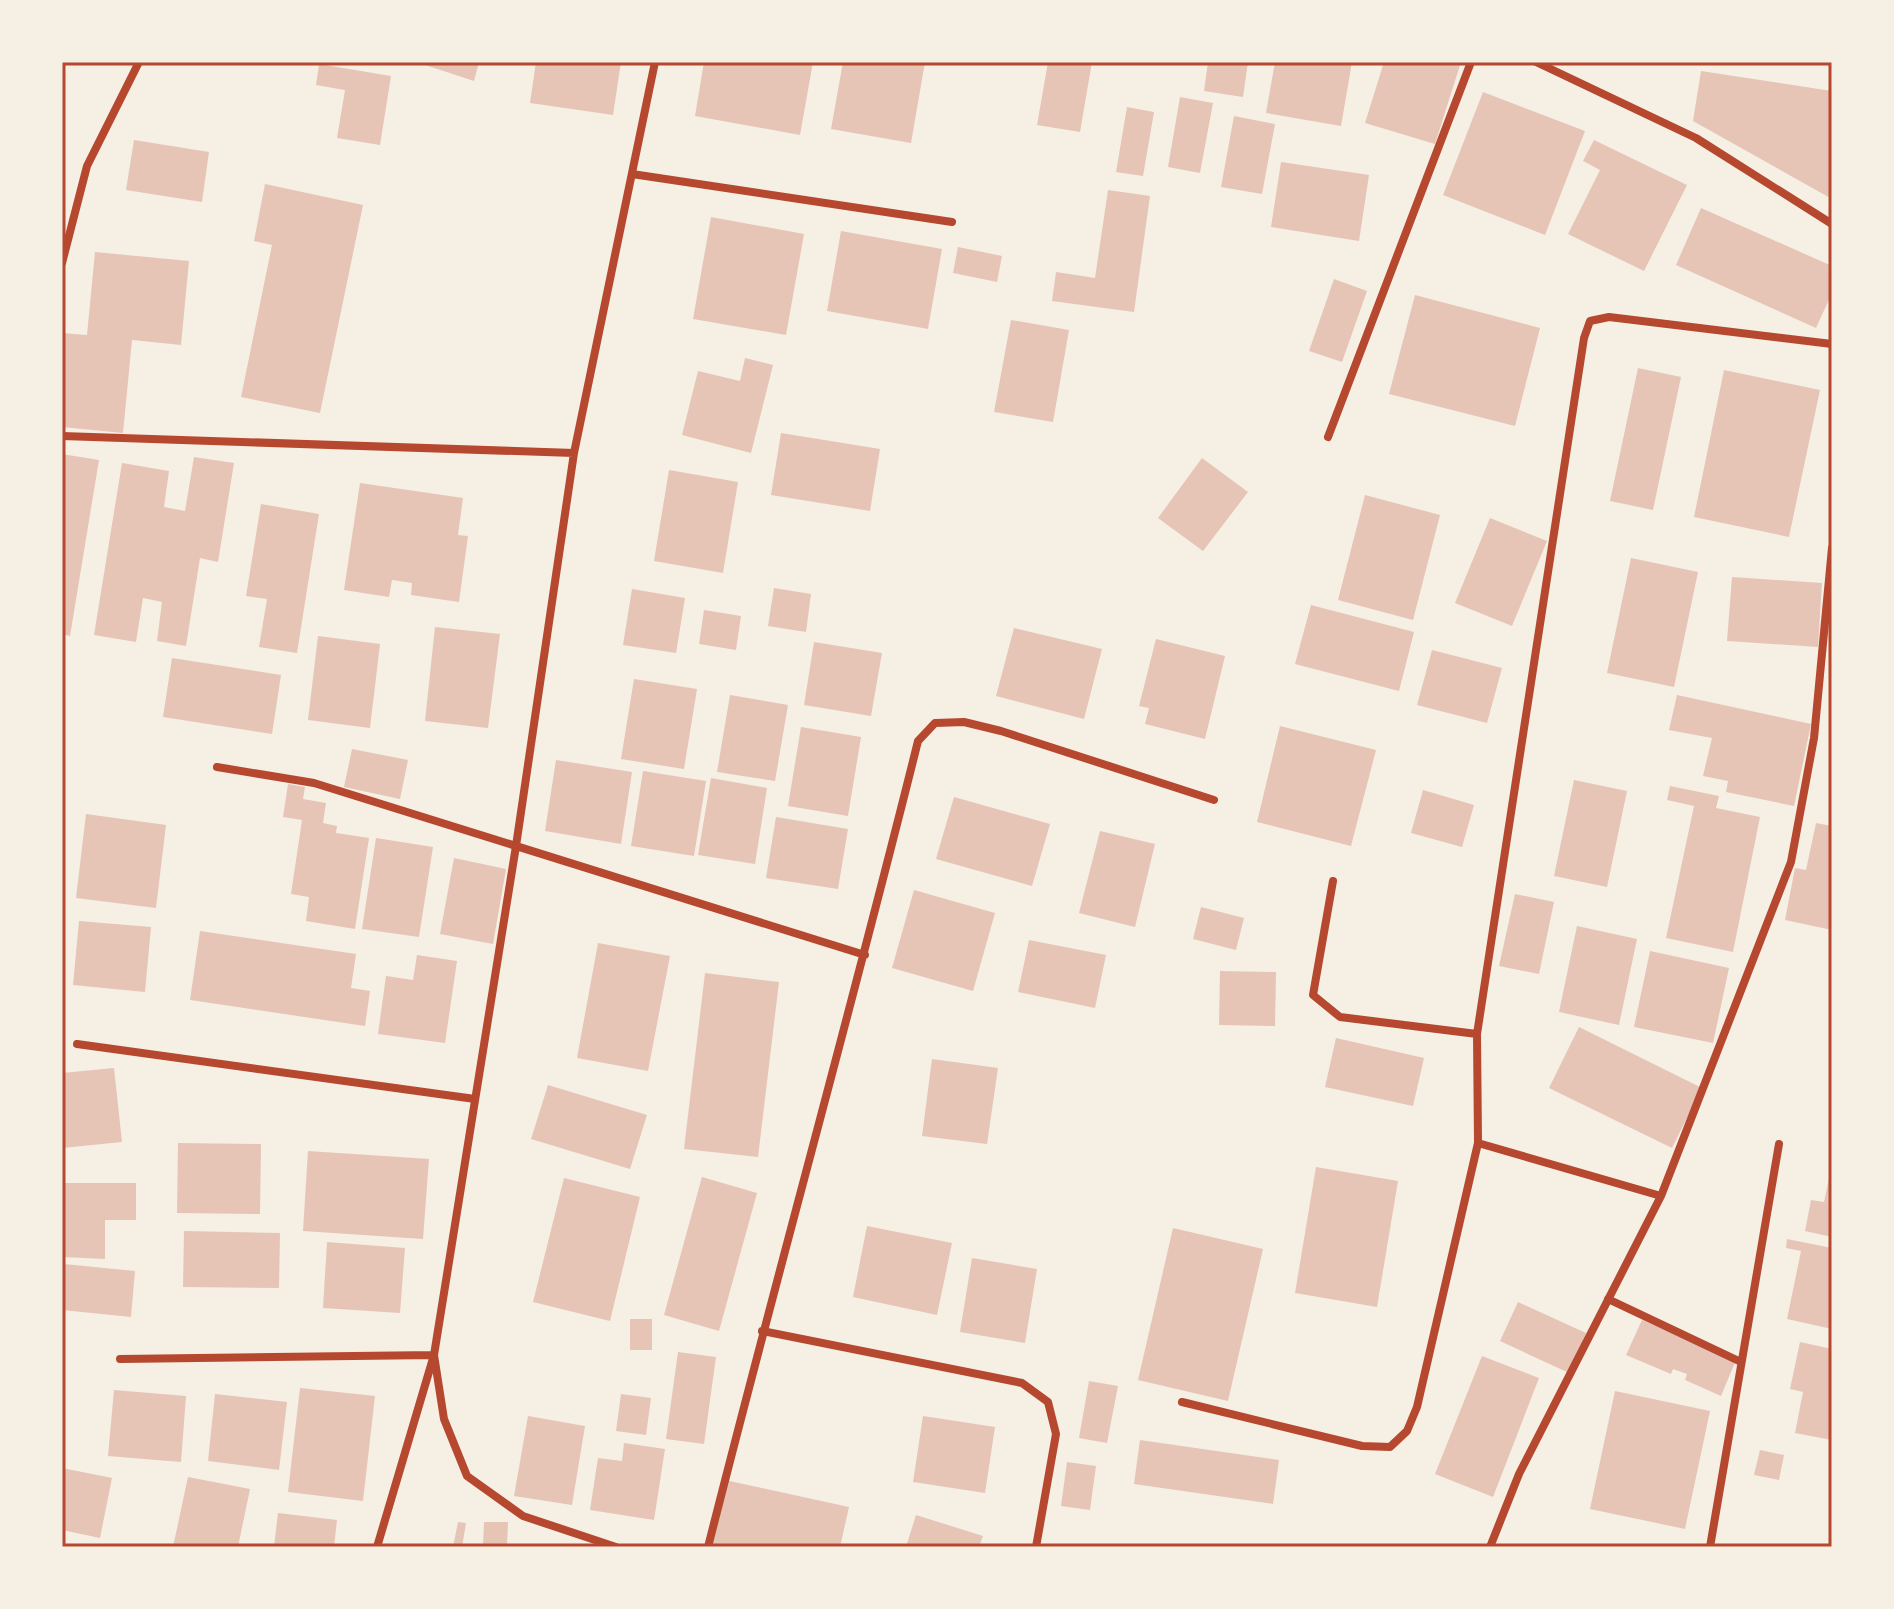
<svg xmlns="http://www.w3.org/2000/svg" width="1894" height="1609" font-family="'Varela Round',sans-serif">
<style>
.building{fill:#e6c5b7}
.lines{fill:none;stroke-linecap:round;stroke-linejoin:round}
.minor{stroke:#b5482f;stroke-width:8}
.neatline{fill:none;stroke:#b5482f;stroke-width:3}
</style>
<rect width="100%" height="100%" fill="#f6efe4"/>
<path class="building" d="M416 62H479L474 81Z
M536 62H621L613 115 530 103Z
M704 62H813L800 135 695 116Z
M843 62H925L911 143 831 129Z
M1048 62H1092L1080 132 1037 125Z
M1208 62H1248L1243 97 1204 91Z
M1275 62H1352L1341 126 1266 113Z
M1384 62H1461L1435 144 1365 123Z
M319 64 391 76 380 145 337 138 345 90 316 85Z
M1701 71 1832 91V199L1693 121Z
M1483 92 1585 131 1545 235 1443 195Z
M1180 97 1213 103 1200 173 1168 167Z
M1127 107 1154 112 1143 176 1116 172Z
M1234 116 1275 124 1262 194 1221 187Z
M134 140 209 152 202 202 126 190Z
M1594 140 1687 185 1644 271 1568 234 1600 170 1583 161Z
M1281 162 1369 175 1359 241 1271 227Z
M265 184 363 205 320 413 241 397 272 245 254 241Z
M1108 190 1150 196 1134 312 1052 301 1056 272 1095 278Z
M1701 208 1832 266V293L1816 328 1676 265Z
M711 217 804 234 786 335 693 319Z
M841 231 942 249 928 329 827 311Z
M958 247 1002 256 997 282 953 273Z
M95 252 189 261 181 345 132 340 123 433 62 427V333L87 335Z
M1334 279 1367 291 1342 362 1309 351Z
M1415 295 1540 328 1515 426 1389 394Z
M1011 320 1069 330 1053 422 994 412Z
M745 358 773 365 751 453 682 435 698 371 740 381Z
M1638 368 1681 377 1653 510 1610 501Z
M1724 370 1820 390 1789 537 1694 517Z
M781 433 880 449 870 511 771 495Z
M62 454 99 460 70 636 62 634Z
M194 457 234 463 218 562 200 558 186 646 157 641 162 602 143 598 136 642 94 635 122 463 169 471 164 507 185 511Z
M1202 458 1248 492 1203 551 1158 518Z
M669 470 738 482 723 573 654 561Z
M360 483 463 498 458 535 468 536 459 602 411 595 412 583 392 580 389 597 344 590Z
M1365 495 1440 515 1413 620 1338 600Z
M261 504 319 514 297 653 259 647 267 599 246 596Z
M1490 518 1547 541 1512 626 1455 603Z
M1631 558 1698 572 1674 687 1607 673Z
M1732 577 1822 583 1818 647 1727 641Z
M774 588 811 594 806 632 768 626Z
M632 589 685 598 676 653 623 645Z
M1311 605 1414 632 1399 691 1295 664Z
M704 610 741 616 736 650 699 644Z
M435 627 500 634 488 728 425 721Z
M1014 628 1102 649 1084 719 996 696Z
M318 636 380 644 370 728 308 720Z
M1156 639 1225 656 1205 739 1145 724 1149 708 1139 706Z
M814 642 882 653 871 716 804 705Z
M1432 650 1502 668 1487 723 1417 705Z
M172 658 281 675 272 734 163 717Z
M634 679 697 689 684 769 621 759Z
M730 695 788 705 775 781 717 772Z
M1677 695 1811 724 1794 806 1726 792 1728 781 1703 776 1712 738 1669 730Z
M1280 726 1376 750 1351 846 1257 822Z
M801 727 861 737 848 816 788 806Z
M352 749 408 760 400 799 344 787Z
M556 760 632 772 621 844 545 831Z
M643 771 706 781 694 856 631 846Z
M711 778 767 788 755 864 698 855Z
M1574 780 1627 791 1607 887 1554 876Z
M288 784 305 787 303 799 326 803 323 823 337 826 336 833 369 838 355 929 306 921 309 897 291 894 302 820 283 817Z
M1670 786 1719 796 1716 808 1760 817 1733 952 1666 938 1694 806 1667 800Z
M1423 790 1474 805 1462 847 1411 833Z
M954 797 1050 824 1032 886 936 859Z
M86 814 166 825 156 908 76 898Z
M776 817 848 829 838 889 766 878Z
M1816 823 1832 826V930L1785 920 1795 868 1806 870Z
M1100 831 1155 844 1135 927 1079 913Z
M376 838 433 847 419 937 362 929Z
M454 858 506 869 493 944 440 934Z
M914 890 995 913 973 991 892 968Z
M1515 894 1554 902 1539 974 1499 966Z
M1201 907 1244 918 1236 950 1193 939Z
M79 921 151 927 145 992 73 985Z
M1577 926 1637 939 1619 1025 1559 1012Z
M200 931 356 954 351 988 370 991 365 1026 190 1000Z
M1029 940 1106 955 1095 1008 1018 992Z
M598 943 670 956 648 1071 577 1058Z
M1650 951 1729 968 1713 1043 1634 1027Z
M417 955 457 961 445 1043 378 1034 386 976 413 980Z
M1220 971 1276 972 1275 1026 1219 1025Z
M705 973 779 982 758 1157 684 1149Z
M1579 1027 1702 1088 1672 1148 1549 1088Z
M1336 1038 1424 1058 1413 1106 1325 1087Z
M932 1059 998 1068 987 1144 922 1136Z
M114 1068 122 1142 62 1148V1073Z
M548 1085 647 1115 630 1169 531 1139Z
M178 1143 261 1144 260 1214 177 1213Z
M308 1151 429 1159 423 1239 303 1231Z
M1316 1167 1398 1181 1377 1307 1295 1293Z
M1831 1169H1832V1237L1805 1231 1811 1200 1824 1202Z
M702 1177 757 1193 719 1331 664 1315Z
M564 1178 640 1197 610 1321 533 1302Z
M62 1183H136V1220H105V1259L62 1257Z
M867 1226 952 1243 937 1315 853 1297Z
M1173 1228 1263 1249 1228 1401 1138 1380Z
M184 1231 280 1233 279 1288 183 1287Z
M1787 1239 1832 1248V1329L1787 1319 1801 1251 1786 1248Z
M327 1242 405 1248 400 1313 323 1308Z
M972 1258 1037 1269 1025 1343 960 1332Z
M64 1264 135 1271 131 1317 62 1310Z
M1518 1302 1586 1333 1569 1373 1500 1341Z
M630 1319H652V1350H630Z
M1642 1320 1736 1360 1721 1396 1685 1380 1687 1374 1673 1369 1671 1374 1626 1355Z
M1800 1342 1832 1349V1440L1795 1433 1803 1392 1790 1389Z
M678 1352 716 1357 704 1444 666 1439Z
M1482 1356 1539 1378 1493 1497 1435 1474Z
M1089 1381 1118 1386 1107 1443 1079 1438Z
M300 1388 375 1396 363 1501 288 1492Z
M114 1390 186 1396 181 1462 108 1456Z
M1615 1391 1710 1411 1685 1529 1590 1509Z
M215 1394 287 1402 279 1470 208 1461Z
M621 1394 651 1398 646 1435 616 1431Z
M528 1416 585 1426 572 1505 514 1496Z
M923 1416 995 1427 985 1493 913 1482Z
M1140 1440 1279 1460 1273 1504 1134 1484Z
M624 1443 665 1449 654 1520 590 1510 598 1458 622 1461Z
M1760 1450 1784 1455 1779 1480 1754 1475Z
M1067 1462 1096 1466 1090 1510 1061 1506Z
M62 1468 112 1478 100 1538 62 1530Z
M188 1477 250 1489 238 1547H173Z
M725 1480 849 1507 840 1547H710Z
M278 1513 337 1520 334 1547H274Z
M916 1515 983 1536 979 1547H906Z
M458 1522 466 1523 462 1547H453Z
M484 1522H508L507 1547H483Z"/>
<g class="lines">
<path class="minor" d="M1536 62 1696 138 1832 224
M632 174 952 222
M62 263 87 166 139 62
M62 436 574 453
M1328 437 1471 62
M217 767 314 783 865 955
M1333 881 1313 995 1340 1017 1477 1034
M77 1044 475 1099
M1478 1143 1661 1196
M1608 1299 1741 1362
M762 1331 1022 1383 1048 1402 1056 1434 1036 1547
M120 1359 434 1355 444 1419 467 1476 523 1516 616 1547
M1182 1402 1362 1446 1390 1447 1407 1431 1417 1407 1478 1143 1477 1034 1584 338 1590 321 1609 317 1832 344
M377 1547 434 1355 516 846 574 453 655 62
M708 1547C776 1278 851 1011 918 741L935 723 964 722 1001 731 1214 800
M1490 1547 1519 1474 1661 1196 1791 862 1814 738 1832 548
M1710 1547 1779 1144"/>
</g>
<rect width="1894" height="1609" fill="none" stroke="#f6efe4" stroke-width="128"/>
<rect x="64" y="64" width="1766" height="1481" class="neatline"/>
</svg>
